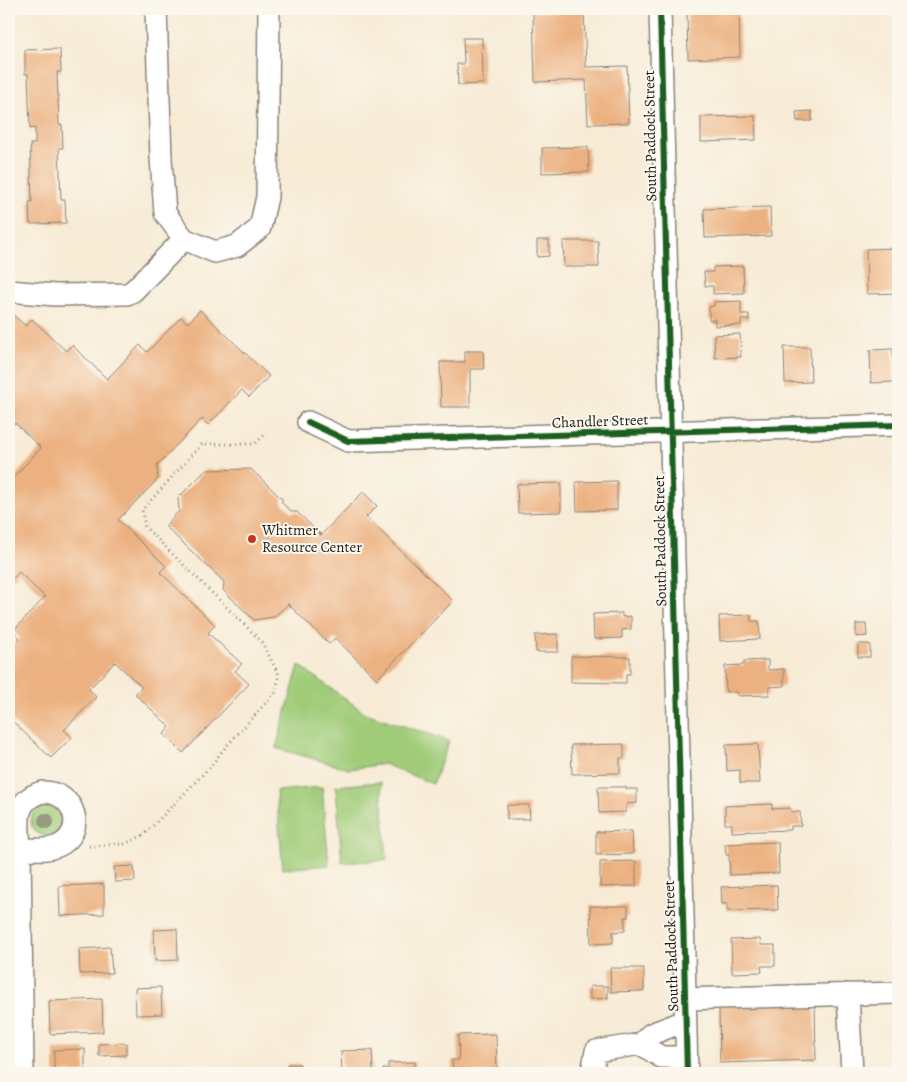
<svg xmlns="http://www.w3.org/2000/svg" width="907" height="1082" font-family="Alegreya,serif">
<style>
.green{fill:#a0cc79;stroke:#5e744a}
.building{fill:#ecb180}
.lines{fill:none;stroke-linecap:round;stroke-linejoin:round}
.minor-casing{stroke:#8a8479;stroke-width:24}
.path{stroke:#8a8479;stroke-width:3;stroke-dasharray:1 4;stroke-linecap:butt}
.minor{stroke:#fff;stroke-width:21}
.cycleway-casing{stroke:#fbf7ec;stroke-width:9}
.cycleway{stroke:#1b5e20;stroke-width:6}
.tree{fill:#989b82}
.poi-dot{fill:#c8321e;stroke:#fbf7ec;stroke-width:2}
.labels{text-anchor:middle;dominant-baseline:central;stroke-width:4;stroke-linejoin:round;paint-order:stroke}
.street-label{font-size:15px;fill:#1c1c1c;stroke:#fbf7ec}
.poi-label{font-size:15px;fill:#1c1c1c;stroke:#fbf7ec;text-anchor:start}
</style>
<rect width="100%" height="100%" fill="#fbf7ec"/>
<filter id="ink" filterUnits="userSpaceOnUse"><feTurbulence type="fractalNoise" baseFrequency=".02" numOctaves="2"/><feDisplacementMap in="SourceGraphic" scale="10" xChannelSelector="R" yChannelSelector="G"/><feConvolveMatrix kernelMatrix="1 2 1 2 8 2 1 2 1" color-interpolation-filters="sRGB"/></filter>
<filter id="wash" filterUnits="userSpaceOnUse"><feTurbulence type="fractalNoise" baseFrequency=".0096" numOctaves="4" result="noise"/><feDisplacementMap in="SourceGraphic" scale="20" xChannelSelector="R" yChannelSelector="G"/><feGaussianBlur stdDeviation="1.12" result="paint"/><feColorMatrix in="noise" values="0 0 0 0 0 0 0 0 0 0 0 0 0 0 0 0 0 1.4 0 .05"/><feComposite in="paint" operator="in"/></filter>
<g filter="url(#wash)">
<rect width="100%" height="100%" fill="#f7ebd6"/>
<path class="green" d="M299 665 365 713 449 741 433 784 384 764 349 769 276 748Z
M381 782 387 860 342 863 336 786Z
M322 787 329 865 283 869 276 791Z
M31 821a15 15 0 1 1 30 0a15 15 0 1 1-30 0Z"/>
<g id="blocks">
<path class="building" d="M687 9H739L740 57 688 59Z
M584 11 586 67 627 66 629 123 588 124 586 80 535 82 533 12Z
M463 38H482L483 84 458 85 457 64H464Z
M60 49 61 72H57L59 125H62L63 148H59L61 200H65L66 223 30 224 29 202H32L30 144H35V128L30 129 28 74H25V50Z
M812 111V121H797L796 112Z
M755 116 756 140 701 142V117Z
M588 147 589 172 542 173V148Z
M770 207 771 236 705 238 704 209Z
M537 240H549V256L537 257Z
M563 241H598L599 267H564Z
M898 248V293L867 294 866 249Z
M743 266 744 293 713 294V286H705L704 272H713V267Z
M741 301V314H749V320H741V325L715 326V320H709V307L714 306V302Z
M200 310 269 376 249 397 242 390 208 425 202 419 157 465 158 479 118 520 166 566 160 572 215 625 208 633 242 664 235 671 249 684 183 753 164 734 170 727 135 694 142 687 115 662 89 689 96 697 64 730 72 737 51 758 9 718V650L20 638 13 631 45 597 19 572 9 583V482L41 448 15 423 9 429V317L12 314 26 326 32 319 66 351 72 345 107 379 140 345 147 352 181 317 188 323Z
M740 334 741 357 715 358 714 335Z
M784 347H810L811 382 785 383Z
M893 349 894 382 871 383 870 350Z
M465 351H483L484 369H470V407H441L440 362H465Z
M251 469 282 499V503L292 512H297L321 535 363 492 377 506 366 517 453 601 377 679 335 638 329 644 288 604 274 617 254 620 223 590 224 582 165 526 179 511 178 498 206 470Z
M617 481V510L577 511 576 482Z
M561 483V512L518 513 517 484Z
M622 613V617L631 616V629L622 630V638L594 639 593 614Z
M751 615V621H759L760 639 720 641 719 616Z
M856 624H866L867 636 856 637Z
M558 634V652H536L535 635Z
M858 644H870V657H858Z
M571 656 630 657V674H626V683L571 682Z
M768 660V670L784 669V686L769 687V695L738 696 737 692H726L725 666 744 665V661Z
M624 744V758H620V773L572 774 571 745Z
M758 744 760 783H740V770L727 771 726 745Z
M598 787H626V789H637V803L626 804V812L599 813Z
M772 804V809L790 808 791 812H800L801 826H791V830L732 832V824H725V806Z
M507 805H529L530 819H507Z
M632 831 633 854 596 855V832Z
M778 842 779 873 730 875 729 855H726L725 844Z
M636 861V886L600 887V862Z
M134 866 135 881 115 882 114 867Z
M104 884V914L60 916 59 886Z
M777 885 778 910 727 911V904H722L721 887Z
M590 906H628V917H625V931L613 932V943L591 944Z
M177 929 178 960 155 961 154 930Z
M760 939 761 945H775V966H761L762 972 732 973 731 940Z
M110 947 112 973 80 974 79 949Z
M610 968H644V991L611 992Z
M590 986H608V998L590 999Z
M161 987 162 1014 136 1015 135 988Z
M102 999 103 1032 50 1034 49 1001Z
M815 1002 816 1060 720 1063 719 1005Z
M496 1034 497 1073H453L452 1060H459L458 1035Z
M126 1043V1055L99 1056V1044Z
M85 1049V1072L54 1073V1050Z
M372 1050 373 1073H342L341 1051Z
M415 1062V1073H383V1069H388V1063Z
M287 1064H300L301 1073H288Z"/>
</g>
</g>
<g filter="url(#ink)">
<use href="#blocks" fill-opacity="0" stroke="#8a8479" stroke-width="1"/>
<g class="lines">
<defs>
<path id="minor" d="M156 9 161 158 165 213 184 239 215 252 237 246 260 228 267 197 269 9
M660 9 687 1073
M9 291 55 295 127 294 133 291 184 239
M308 422 348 441 898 425
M42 792C75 791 88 832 58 846 47 851 32 849 20 849 19 824 12 801 42 792Z
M20 849 23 1073
M848 994 852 1073
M684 999 898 993
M685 1021 651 1034 641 1044 661 1057H686
M592 1073 596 1051 641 1044"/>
</defs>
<use href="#minor" class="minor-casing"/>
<path class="path" d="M89 846 124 844 144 835 211 766 223 750 275 693 278 681V673L261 641 145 527 142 510 202 444H254L267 433"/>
<use href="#minor" class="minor"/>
<defs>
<path id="cycleway" d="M660 9 687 1073
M308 422 348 441 898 425"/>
</defs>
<use href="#cycleway" class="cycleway-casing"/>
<use href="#cycleway" class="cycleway"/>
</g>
<circle class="tree" cx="46" cy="821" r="8"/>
</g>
<circle class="poi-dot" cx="252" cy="539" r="5"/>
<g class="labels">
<g class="street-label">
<text transform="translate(650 136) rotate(-91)">South Paddock Street</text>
<text transform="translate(600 421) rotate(-2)">Chandler Street</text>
<text transform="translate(660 541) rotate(-91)">South Paddock Street</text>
<text transform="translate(671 946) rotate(-92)">South Paddock Street</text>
</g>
<g class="poi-label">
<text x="262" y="530">Whitmer<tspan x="262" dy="17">Resource Center</tspan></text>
</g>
</g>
<rect width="907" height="1082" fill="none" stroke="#fbf7ec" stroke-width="30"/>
</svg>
